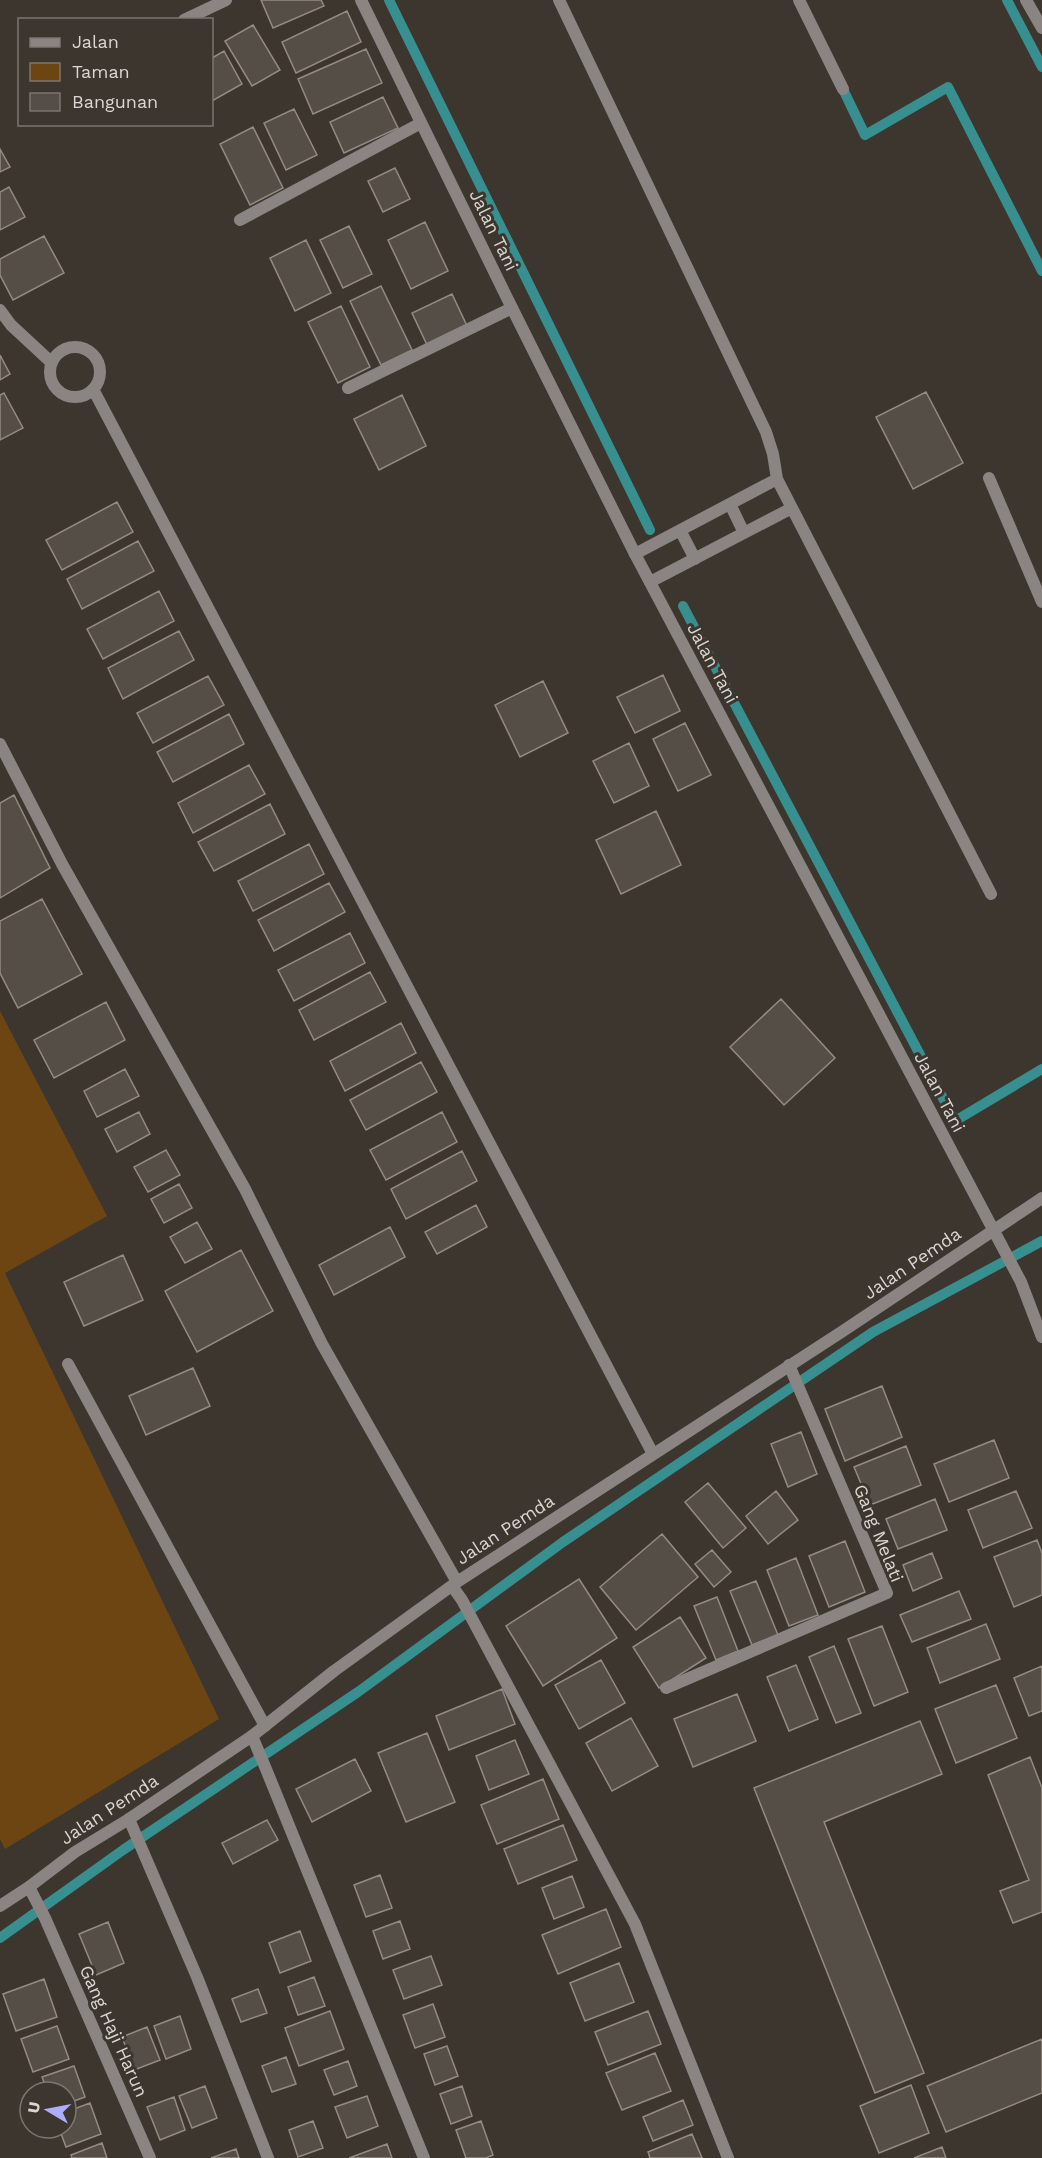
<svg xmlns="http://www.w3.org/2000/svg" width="1042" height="2158" font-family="'Work Sans',sans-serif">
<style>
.green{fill:#6c4512}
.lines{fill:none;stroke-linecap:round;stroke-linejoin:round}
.stream{stroke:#388f8f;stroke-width:10}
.building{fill:#554e46;stroke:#948b83;stroke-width:1.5}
.minor{stroke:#8a8583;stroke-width:12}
.tertiary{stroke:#8a8583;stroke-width:12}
.labels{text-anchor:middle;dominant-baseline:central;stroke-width:6;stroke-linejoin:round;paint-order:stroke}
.street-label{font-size:18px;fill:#dad6d1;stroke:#3d362f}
</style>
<rect width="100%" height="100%" fill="#3d362f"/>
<path class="green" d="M0 1011 107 1216 5 1273 219 1719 5 1849 0 1839Z"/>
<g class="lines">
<path class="stream" d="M389 0 650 530
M1007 0 1042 67
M840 83 865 135 948 87 1042 271
M683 606 955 1121 1042 1069
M0 1938 123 1850 358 1692 563 1542 873 1332 1042 1241"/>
</g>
<path class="building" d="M261 0H321L324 6 273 28Z
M347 11 361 42 296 73 282 42Z
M253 25 280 70 252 86 225 41Z
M366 49 382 83 313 114 298 79Z
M224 51 242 84 212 101V58Z
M383 97 398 128 344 153 330 122Z
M294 109 317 155 286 170 264 123Z
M253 127 283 188 250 205 220 144Z
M0 149 10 167 0 172Z
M395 168 410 199 383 212 368 181Z
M9 187 25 217 0 230V192Z
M425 222 448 271 411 289 388 240Z
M349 226 372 274 343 288 320 240Z
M44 236 64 273 13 300 0 275V259Z
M306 240 331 293 295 311 270 258Z
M381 286 412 350 381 365 350 301Z
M452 294 468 328 428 347 412 313Z
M341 306 370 367 338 383 308 322Z
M0 355 10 374 0 380Z
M926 392 963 463 913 489 876 417Z
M4 393 23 428 0 440V395Z
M402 395 426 446 379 470 354 419Z
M117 502 133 532 62 570 46 540Z
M138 541 154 571 82 609 67 579Z
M159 591 174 621 103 659 87 629Z
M179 631 194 660 123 699 108 668Z
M663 675 680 711 635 733 617 697Z
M208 676 224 705 153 743 137 713Z
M543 681 568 733 520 757 495 705Z
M229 714 244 744 173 782 157 752Z
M685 723 711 775 678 791 653 739Z
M629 743 649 786 614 803 593 761Z
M249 765 265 794 193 833 178 803Z
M14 795 50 868 0 898V803Z
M270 804 285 834 214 871 198 842Z
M656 811 681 865 621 894 596 840Z
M309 844 324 874 253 911 238 881Z
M329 883 345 912 274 951 258 920Z
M42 899 82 974 18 1008 0 973V921Z
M350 933 365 963 294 1001 278 970Z
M370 972 386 1002 314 1040 299 1010Z
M781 999 835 1058 784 1105 730 1047Z
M106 1002 125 1040 54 1078 34 1040Z
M401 1023 416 1053 345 1091 330 1061Z
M421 1062 437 1092 366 1130 350 1100Z
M125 1069 139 1096 97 1117 84 1091Z
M139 1112 150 1134 117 1152 105 1129Z
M442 1112 457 1142 386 1180 370 1150Z
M166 1150 180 1175 148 1192 134 1167Z
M462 1151 477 1181 406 1219 391 1189Z
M179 1184 192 1208 164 1223 151 1199Z
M476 1205 487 1227 437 1254 425 1232Z
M197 1222 212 1249 185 1263 170 1237Z
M390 1227 405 1257 334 1295 319 1265Z
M241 1250 273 1311 197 1352 165 1291Z
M123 1255 143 1300 84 1326 64 1282Z
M193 1368 210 1406 146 1435 129 1396Z
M882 1386 902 1437 845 1461 825 1409Z
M801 1432 817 1474 788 1487 771 1444Z
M994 1440 1009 1478 949 1502 934 1464Z
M906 1446 921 1485 870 1505 854 1467Z
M708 1483 746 1528 723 1548 685 1502Z
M776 1491 798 1520 768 1544 746 1516Z
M1016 1491 1032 1528 983 1548 968 1510Z
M935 1499 947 1530 898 1549 886 1519Z
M662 1534 698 1577 636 1630 600 1587Z
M1037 1540 1042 1553V1595L1014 1607 994 1557Z
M845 1541 865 1592 829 1607 809 1556Z
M712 1550 731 1572 714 1587 695 1564Z
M932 1553 942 1578 913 1591 903 1565Z
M796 1558 818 1615 789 1626 767 1570Z
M579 1579 617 1638 543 1686 506 1626Z
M756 1581 778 1635 752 1645 730 1591Z
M959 1591 971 1619 912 1642 900 1615Z
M717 1597 738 1651 716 1660 694 1606Z
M680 1617 706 1658 659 1688 633 1647Z
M986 1624 1000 1659 940 1683 927 1648Z
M882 1626 908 1692 874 1706 848 1639Z
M834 1646 861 1713 836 1723 809 1657Z
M601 1660 625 1703 579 1729 555 1685Z
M796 1665 818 1719 789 1731 767 1677Z
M1042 1666V1711L1029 1716 1014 1678Z
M996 1685 1017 1738 956 1763 935 1709Z
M502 1689 515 1724 449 1750 436 1716Z
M737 1694 756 1741 693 1767 674 1719Z
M631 1718 658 1766 612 1791 586 1743Z
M920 1721 942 1774 824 1822 924 2073 875 2093 754 1788Z
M427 1733 455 1802 406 1822 378 1753Z
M515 1740 529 1774 489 1790 476 1756Z
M1030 1757 1042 1788V1912L1013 1923 1000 1891 1029 1880 988 1775Z
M355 1759 371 1791 312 1822 296 1789Z
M543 1779 559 1819 497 1844 481 1805Z
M267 1820 278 1840 233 1864 222 1843Z
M563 1825 577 1860 518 1884 504 1849Z
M380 1875 392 1908 366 1917 354 1885Z
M572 1876 584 1907 554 1919 542 1888Z
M606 1909 621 1947 558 1974 542 1935Z
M400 1921 410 1949 383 1959 373 1931Z
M108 1922 124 1963 96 1975 79 1934Z
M300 1931 311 1961 280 1973 269 1943Z
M431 1956 442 1985 404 1999 393 1970Z
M619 1963 634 2002 585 2021 570 1983Z
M314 1977 325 2006 298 2015 288 1987Z
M44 1979 57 2017 16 2031 3 1994Z
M258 1989 267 2013 241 2022 232 1999Z
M433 2004 445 2037 415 2048 403 2015Z
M330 2011 344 2049 299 2066 285 2028Z
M648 2011 661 2044 608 2065 595 2032Z
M180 2016 191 2049 166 2059 154 2026Z
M57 2026 69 2059 33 2072 21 2039Z
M147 2027 160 2060 134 2070 122 2037Z
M1042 2039V2093L946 2132 927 2086Z
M447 2046 458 2076 435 2085 424 2054Z
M655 2053 671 2091 622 2110 606 2073Z
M286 2057 296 2084 272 2092 262 2066Z
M348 2061 357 2086 334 2095 324 2070Z
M74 2066 85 2097 66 2104V2092H48L42 2077Z
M911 2085 929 2133 879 2153 860 2106Z
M205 2086 217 2118 192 2128 179 2096Z
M462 2086 472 2116 451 2124 440 2094Z
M367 2096 378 2126 347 2138 335 2107Z
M174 2097 185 2130 160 2140 147 2107Z
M683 2100 693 2125 653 2141 643 2117Z
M90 2103 101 2134 66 2147 59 2128H66V2112Z
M313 2121 323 2148 298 2157 289 2130Z
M481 2121 493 2155 486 2158H466L456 2130Z
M692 2134 702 2158H650L648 2152Z
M102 2143 107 2158H72L71 2155Z
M387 2144 392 2158H349Z
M942 2147 946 2158H914Z
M236 2149 239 2158H211Z"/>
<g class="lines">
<path class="minor" d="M559 0 766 432 773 454 777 479 635 554
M799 0 843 89
M1026 0 1042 28
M184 20 226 0
M240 220 421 123
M0 310 11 325 52 363
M50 372a25 25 0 1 1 50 0a25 25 0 1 1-50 0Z
M348 388 512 308
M93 389 653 1454
M989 478 1042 602
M777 479 991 894
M730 504 744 533
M680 530 695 559
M650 582 792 508
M0 744 62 864 245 1189 322 1344 457 1582
M68 1364 265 1726
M452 1586 462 1600 635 1924 728 2158
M666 1688 887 1593 789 1365
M252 1736 266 1769 424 2158
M129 1819 197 1977 268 2158
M29 1887 45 1918 150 2158"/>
<path class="tertiary" d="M361 0 512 308 635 554 1021 1282 1042 1337
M0 1906 29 1887 75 1852 129 1819 252 1736 334 1671 457 1582 843 1331 1042 1198"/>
</g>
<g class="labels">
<g class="street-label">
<text transform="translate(494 230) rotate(64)">Jalan Tani</text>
<text transform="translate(713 663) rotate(62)">Jalan Tani</text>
<text transform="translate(940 1092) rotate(62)">Jalan Tani</text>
<text transform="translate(912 1263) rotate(-34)">Jalan Pemda</text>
<text transform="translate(505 1529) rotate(-33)">Jalan Pemda</text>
<text transform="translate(879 1533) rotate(68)">Gang Melati</text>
<text transform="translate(109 1809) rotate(-33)">Jalan Pemda</text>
<text transform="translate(114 2031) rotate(66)">Gang Haji Harun</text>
</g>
</g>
<rect x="18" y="18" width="195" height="108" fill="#3d362f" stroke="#7c7670" stroke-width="1.5"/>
<rect x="30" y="38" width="30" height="9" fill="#8a8583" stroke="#7c7670" stroke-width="1.5"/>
<text x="72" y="48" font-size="18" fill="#dad6d1">Jalan</text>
<rect x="30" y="63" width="30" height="18" fill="#6c4512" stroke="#7c7670" stroke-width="1.5"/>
<text x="72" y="78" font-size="18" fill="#dad6d1">Taman</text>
<rect x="30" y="93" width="30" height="18" fill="#554e46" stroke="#7c7670" stroke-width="1.5"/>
<text x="72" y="108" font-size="18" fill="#dad6d1">Bangunan</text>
<g transform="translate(48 2110) rotate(280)"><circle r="28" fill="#3d362f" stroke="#7c7670" stroke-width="1.5"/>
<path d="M0-4.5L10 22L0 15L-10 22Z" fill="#abaffb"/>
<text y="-9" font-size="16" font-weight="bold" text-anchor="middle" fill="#dad6d1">U</text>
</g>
</svg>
